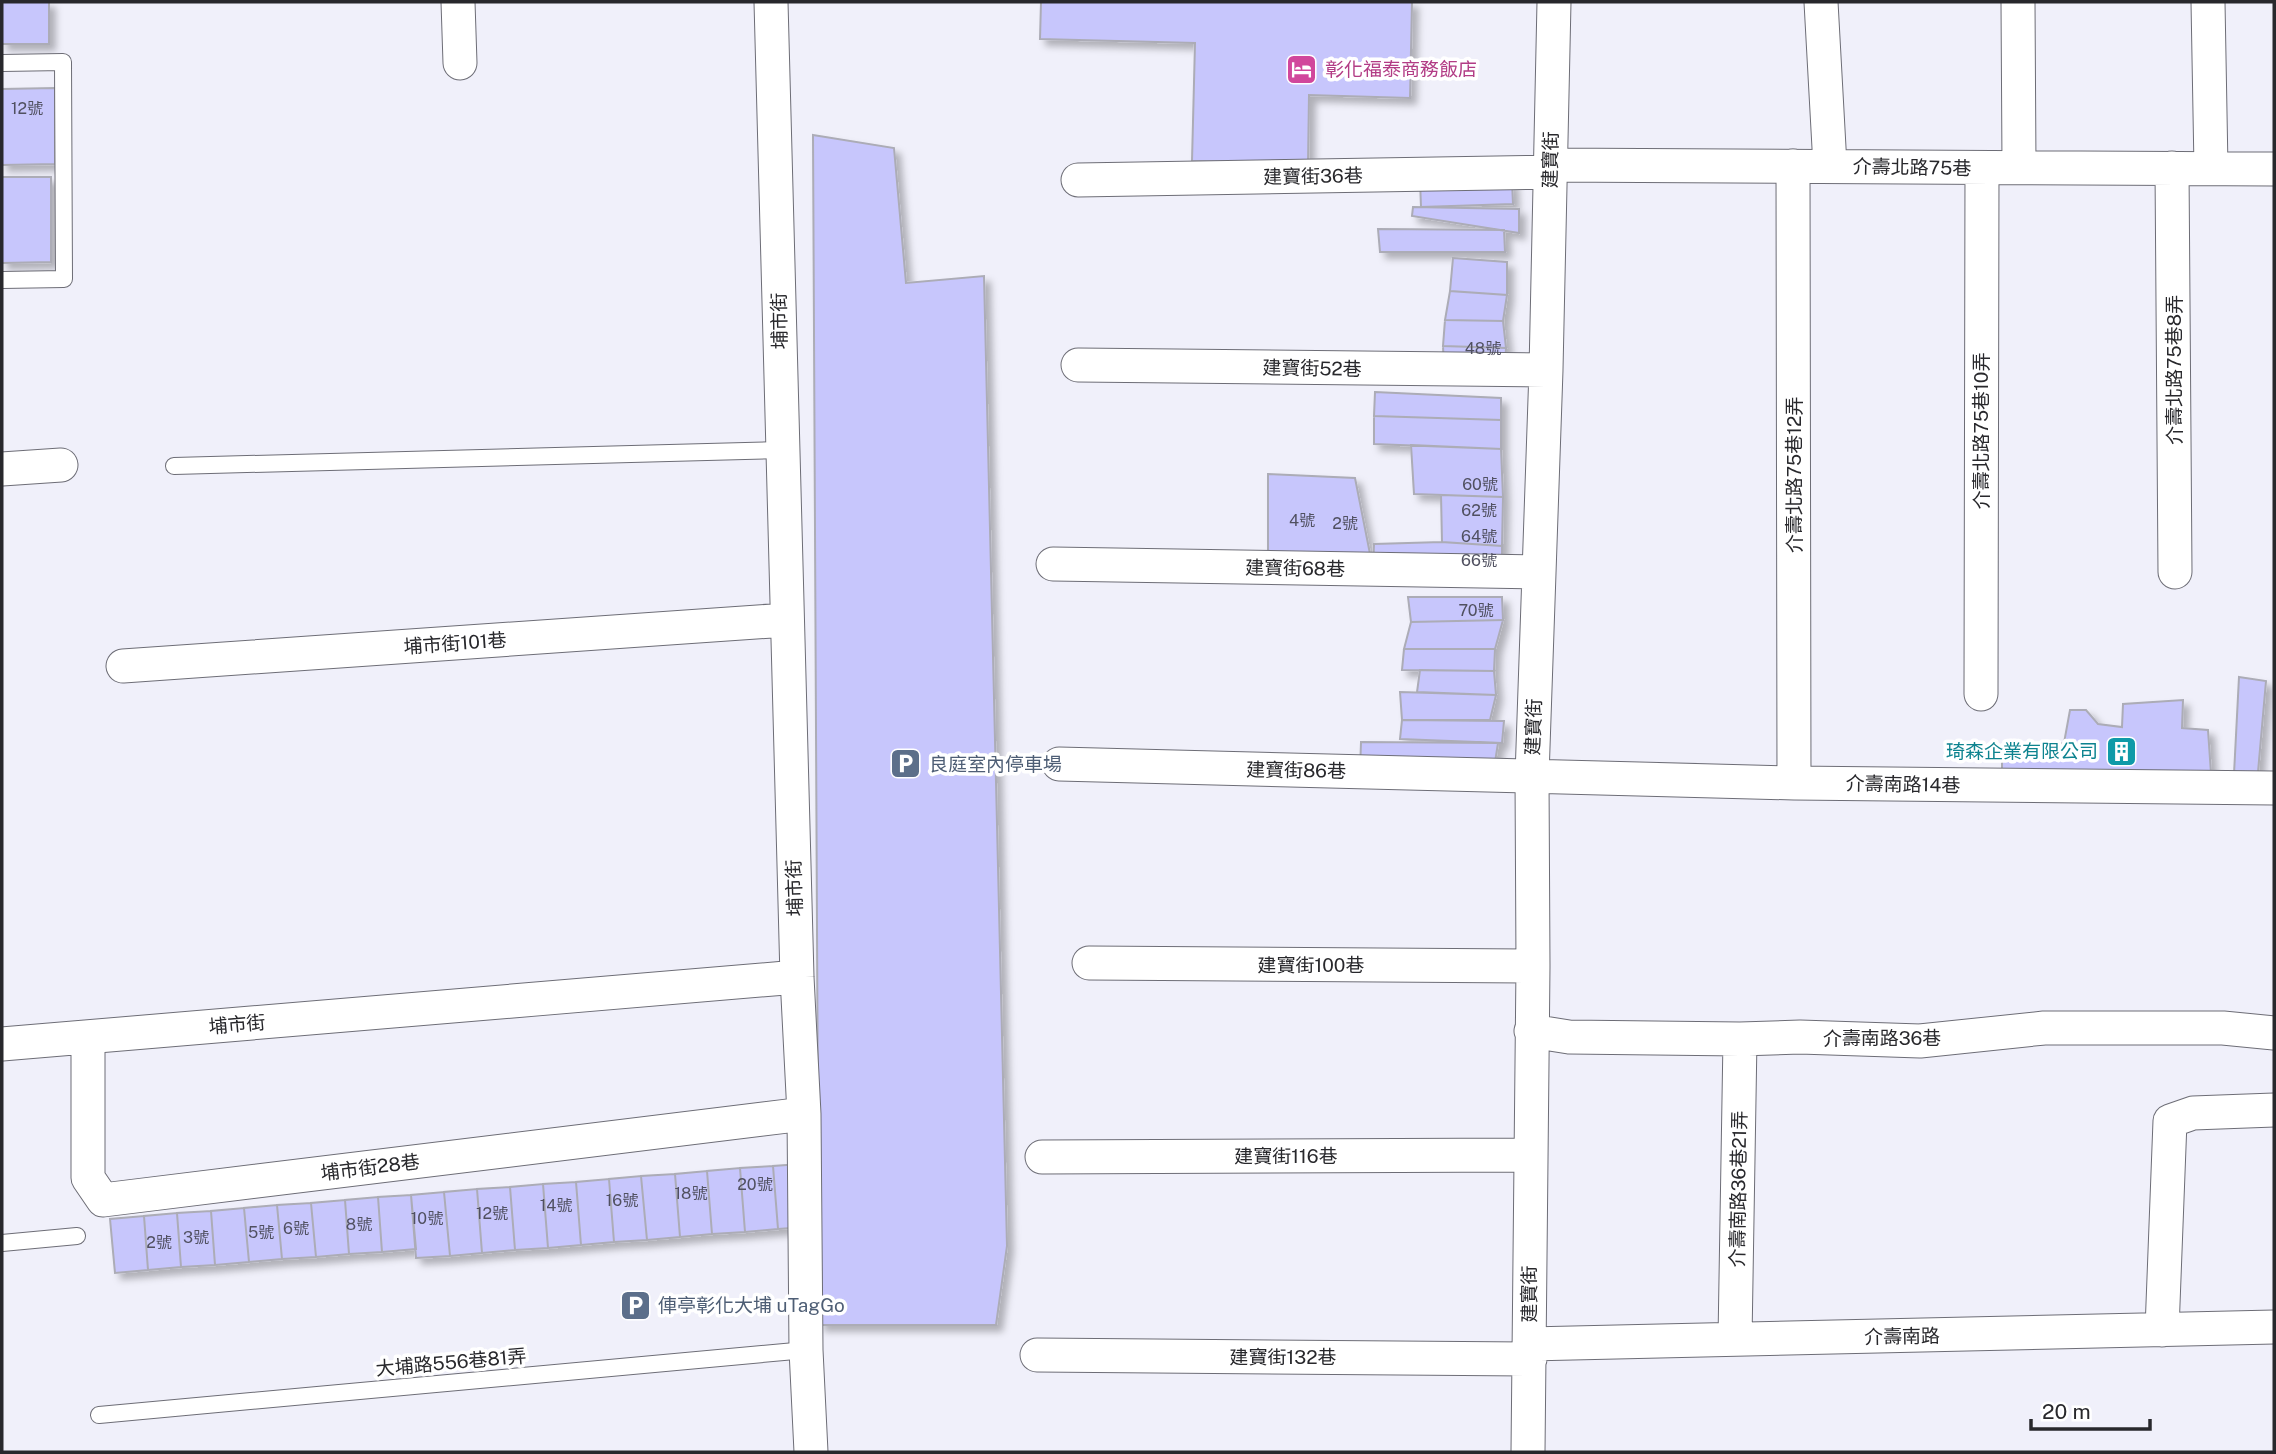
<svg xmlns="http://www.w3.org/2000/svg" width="2276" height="1454" font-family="'Public Sans','Noto Sans TC',sans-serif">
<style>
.building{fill:#c7c6fc;stroke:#acacb6;stroke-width:2;filter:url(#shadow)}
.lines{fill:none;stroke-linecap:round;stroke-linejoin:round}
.service-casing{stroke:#6d6d76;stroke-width:18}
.minor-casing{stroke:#6d6d76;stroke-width:35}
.service{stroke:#fff;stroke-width:16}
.minor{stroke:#fff;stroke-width:33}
.labels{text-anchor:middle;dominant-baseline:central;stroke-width:7;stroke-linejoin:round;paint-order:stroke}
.number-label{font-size:16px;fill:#505060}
.hotel-label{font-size:19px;fill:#b23c85;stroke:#fff;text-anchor:start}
.street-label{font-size:19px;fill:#28282c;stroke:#fff}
.culture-label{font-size:19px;fill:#0d838f;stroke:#fff;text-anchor:end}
.service-label{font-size:19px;fill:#4e5e75;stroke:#fff;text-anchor:start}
</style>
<defs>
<filter id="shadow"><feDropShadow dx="6" dy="6" stdDeviation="3.5" flood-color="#0004"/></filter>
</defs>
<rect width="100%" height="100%" fill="#f0f0fa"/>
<path class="building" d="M2 2H49V44H2Z
M1041 2H1412L1410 98 1309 95 1308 164 1192 161 1195 43 1040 39Z
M55 88V164L2 165V89Z
M813 135 894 148 906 283 984 276 1007 1246 996 1325H819Z
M2 177H51V262L2 263Z
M1420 180 1512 182 1513 204 1421 207Z
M1413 207 1519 209V233L1412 216Z
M1378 229 1504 230 1505 252H1380Z
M1453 258 1507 262V295L1450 291Z
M1450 291 1507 295 1503 321 1445 320Z
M1445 320 1503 321 1506 348 1443 346Z
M1443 346 1506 348 1505 369H1444Z
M1375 392 1501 398V420L1374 416Z
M1374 416 1501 420V449L1374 444Z
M1411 445 1501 449 1503 497 1414 494Z
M1268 474 1355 478 1373 569 1268 567Z
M1441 495 1503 497 1502 546 1442 542Z
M1442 542 1502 546V571L1373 569 1374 544Z
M1408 597H1502L1503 620 1411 622Z
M1503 620 1495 649H1404L1411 622Z
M1404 649H1495L1494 671 1402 670Z
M1420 670 1494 671 1496 695 1417 692Z
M2239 677 2266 681 2258 772 2234 774Z
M1400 692 1496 695 1490 720H1402Z
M2183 700 2182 728 2208 730 2212 788 2002 786V759L2064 743 2070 710H2086L2098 724 2122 727 2123 704Z
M1402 720 1504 721 1502 743 1400 739Z
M1361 742 1498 743 1493 775 1360 772Z
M800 1164 805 1227 778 1229 773 1166Z
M773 1166 778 1229 745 1232 740 1168Z
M740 1168 745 1232 712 1234 707 1171Z
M707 1171 712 1234 680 1237 675 1174Z
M675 1174 680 1237 647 1240 641 1176Z
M641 1176 647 1240 614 1242 609 1179Z
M609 1179 614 1242 581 1245 576 1182Z
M576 1182 581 1245 548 1248 543 1184Z
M543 1184 548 1248 515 1250 510 1187Z
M510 1187 515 1250 482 1253 477 1189Z
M477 1189 482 1253 450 1256 444 1192Z
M444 1192 450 1256 416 1258 411 1195Z
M411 1195 416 1249 382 1252 378 1197Z
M378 1197 382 1252 349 1254 345 1200Z
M345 1200 349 1254 316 1257 311 1203Z
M311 1203 316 1257 282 1259 277 1205Z
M277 1205 282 1259 249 1262 244 1208Z
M244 1208 249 1262 215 1265 211 1211Z
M211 1211 215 1265 181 1267 177 1213Z
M177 1213 181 1267 148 1270 144 1216Z
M144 1216 148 1270 115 1273 110 1219Z"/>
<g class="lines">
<defs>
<path id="service" d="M2 63 63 62 64 279 2 280
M174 466 782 450
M2 1243 77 1236
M99 1415 806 1350"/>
<path id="minor" d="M458 2 460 63
M771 2 797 977 804 1114 806 1350 811 1452
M1821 2 1830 166
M2018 2 2019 166
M2208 2 2211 168
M1549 165 2274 169
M1793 166 1794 783
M2172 168 2175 572
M1078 180 1549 172
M1078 365 1546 370
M2 469 61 465
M1053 564 1538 572
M123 666 786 620
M1981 694 1982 168
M1059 764 1794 783 2274 788
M1089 963 1533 966
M1531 1031 1569 1037 1740 1039 1800 1037 1920 1041 2044 1028H2223L2274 1033
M88 1037V1178L103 1200 804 1114
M2 1044 797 977
M1042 1157 1530 1155
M2162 1330 2170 1121 2193 1113 2274 1110
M1735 1339 1740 1039
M1529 1344 2274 1327
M1037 1355 1530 1359
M1528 1452 1533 966 1532 776 1546 370 1554 2"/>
</defs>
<use href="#service" class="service-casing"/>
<use href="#minor" class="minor-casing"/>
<use href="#service" class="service"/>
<use href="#minor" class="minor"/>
</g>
<defs>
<symbol id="hotel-square" viewBox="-11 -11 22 22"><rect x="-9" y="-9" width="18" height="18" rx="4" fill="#d1479c" stroke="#fff"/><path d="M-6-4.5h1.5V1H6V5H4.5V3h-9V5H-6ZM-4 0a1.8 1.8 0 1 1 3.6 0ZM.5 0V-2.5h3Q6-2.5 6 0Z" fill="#fff"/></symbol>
<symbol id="building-square" viewBox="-11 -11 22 22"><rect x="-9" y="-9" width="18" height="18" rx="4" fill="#0f9aa8" stroke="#fff"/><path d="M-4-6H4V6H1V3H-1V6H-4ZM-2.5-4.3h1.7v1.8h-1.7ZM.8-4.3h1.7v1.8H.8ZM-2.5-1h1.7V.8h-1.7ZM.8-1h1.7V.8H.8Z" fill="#fff"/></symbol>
<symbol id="parking-square" viewBox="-11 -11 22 22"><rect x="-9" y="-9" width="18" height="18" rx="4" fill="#5c6f8a" stroke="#fff"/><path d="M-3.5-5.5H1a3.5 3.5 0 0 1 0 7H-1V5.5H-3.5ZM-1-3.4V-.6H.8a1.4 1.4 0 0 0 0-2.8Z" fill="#fff"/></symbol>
</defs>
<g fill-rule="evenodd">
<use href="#hotel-square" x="1284" y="52" width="35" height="35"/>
<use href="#building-square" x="2104" y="734" width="35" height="35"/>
<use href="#parking-square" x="888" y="746" width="35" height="35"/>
<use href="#parking-square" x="618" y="1288" width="35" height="35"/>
</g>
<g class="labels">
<g class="number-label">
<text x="27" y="108">12號</text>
<text x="1483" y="348">48號</text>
<text x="1480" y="484">60號</text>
<text x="1479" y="510">62號</text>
<text x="1302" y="520">4號</text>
<text x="1345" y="523">2號</text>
<text x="1479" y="536">64號</text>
<text x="1479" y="560">66號</text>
<text x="1476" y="610">70號</text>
<text x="755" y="1184">20號</text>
<text x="691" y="1193">18號</text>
<text x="622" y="1200">16號</text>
<text x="556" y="1205">14號</text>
<text x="492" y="1213">12號</text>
<text x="427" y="1218">10號</text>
<text x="359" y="1224">8號</text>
<text x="296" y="1228">6號</text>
<text x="261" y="1232">5號</text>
<text x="196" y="1237">3號</text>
<text x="159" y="1242">2號</text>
</g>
<g class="hotel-label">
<text x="1325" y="69">彰化福泰商務飯店</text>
</g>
<g class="street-label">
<text transform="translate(1550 160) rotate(-89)">建寶街</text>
<text transform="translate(1912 167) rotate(1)">介壽北路75巷</text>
<text transform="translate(1313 176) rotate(-1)">建寶街36巷</text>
<text transform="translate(779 321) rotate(-91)">埔市街</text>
<text transform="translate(1312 368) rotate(1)">建寶街52巷</text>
<text transform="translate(2174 370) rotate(-90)">介壽北路75巷8弄</text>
<text transform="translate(1981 431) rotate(-90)">介壽北路75巷10弄</text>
<text transform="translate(1794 475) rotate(-90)">介壽北路75巷12弄</text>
<text transform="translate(1295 568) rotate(1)">建寶街68巷</text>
<text transform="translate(455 643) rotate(-4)">埔市街101巷</text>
<text transform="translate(1533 727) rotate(-88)">建寶街</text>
<text transform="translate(1296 770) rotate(1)">建寶街86巷</text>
<text transform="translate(1903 784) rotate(1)">介壽南路14巷</text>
<text transform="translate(794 888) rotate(-92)">埔市街</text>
<text x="1311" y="965">建寶街100巷</text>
<text transform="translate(237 1024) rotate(-5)">埔市街</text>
<text x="1882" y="1038">介壽南路36巷</text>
<text x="1286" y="1156">建寶街116巷</text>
<text transform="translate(370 1167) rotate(-7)">埔市街28巷</text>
<text transform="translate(1738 1189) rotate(-89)">介壽南路36巷21弄</text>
<text transform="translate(1529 1294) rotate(-90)">建寶街</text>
<text transform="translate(1902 1336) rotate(-1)">介壽南路</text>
<text x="1283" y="1357">建寶街132巷</text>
<text transform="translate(451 1362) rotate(-5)">大埔路556巷81弄</text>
</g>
<g class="culture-label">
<text x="2098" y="751">琦森企業有限公司</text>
</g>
<g class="service-label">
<text x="929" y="764">良庭室內停車場</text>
<text x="658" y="1305">俥亭彰化大埔 uTagGo</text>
</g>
</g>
<rect width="2276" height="1454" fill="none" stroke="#28282c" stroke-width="7"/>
<path d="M2031 1419v10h119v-10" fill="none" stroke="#28282c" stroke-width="3.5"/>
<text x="2042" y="1419" font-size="21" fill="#28282c" stroke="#ffffff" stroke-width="5" paint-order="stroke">20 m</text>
</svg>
